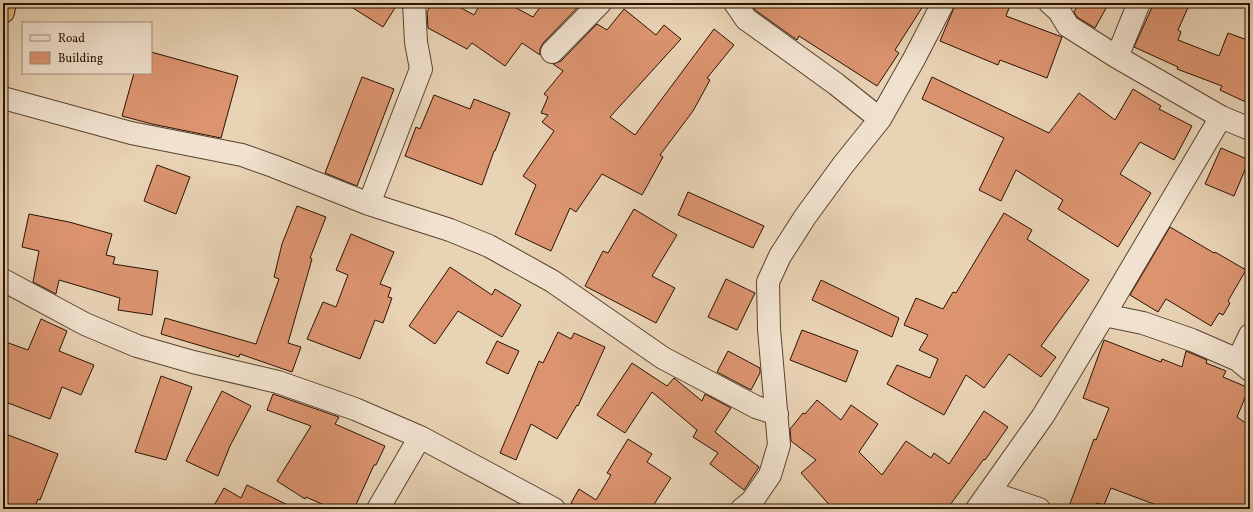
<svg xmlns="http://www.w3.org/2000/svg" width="1253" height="512" font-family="Vollkorn,serif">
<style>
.building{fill:#dc9470;stroke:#291301}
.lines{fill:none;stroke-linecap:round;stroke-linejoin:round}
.minor-casing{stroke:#59432e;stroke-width:24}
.highway-casing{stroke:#291301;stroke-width:24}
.minor{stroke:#f1e2cf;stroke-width:22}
.highway{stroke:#e4ba7a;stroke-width:22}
</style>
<rect width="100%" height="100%" fill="#e9d3b5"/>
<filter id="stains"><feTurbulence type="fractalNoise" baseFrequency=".005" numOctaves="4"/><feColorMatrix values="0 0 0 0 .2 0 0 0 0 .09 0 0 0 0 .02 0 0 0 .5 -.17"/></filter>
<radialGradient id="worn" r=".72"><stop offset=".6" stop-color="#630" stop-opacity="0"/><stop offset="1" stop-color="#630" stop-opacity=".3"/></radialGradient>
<path class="building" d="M345 3H398L383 27Z
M432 3H452L474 15 481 3H507L533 17 543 3H582L543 43 540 49V55L522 43 505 66 472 43 467 49 428 28 427 12Z
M754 3H925L895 50 899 53 877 86 799 36 797 40 755 10 752 6Z
M956 3H1011L1006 16 1062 37 1047 78 1000 60 998 65 940 41Z
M1079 3H1109L1095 28 1077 17 1074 12Z
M1154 3H1190L1178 30 1181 32 1178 40 1219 56 1228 33 1250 41V104L1220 90 1222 86 1177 69 1178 67 1134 47Z
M624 9 656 35 664 25 681 39 610 117 635 135 714 29 734 45 707 78 710 80 693 111 660 155 663 157 642 195 602 174 576 212 570 208 551 251 515 234 536 185 523 176 554 131 542 122 548 115 541 113 548 97 544 94 563 71 553 64 561 61 597 24 607 30Z
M151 52 238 76 221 138 152 124 122 116 134 73H151Z
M362 77 394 89 357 186 325 173Z
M932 77 1049 133 1079 93 1115 120 1133 89 1161 106 1159 109 1192 126 1174 160 1140 142 1120 174 1151 193 1118 247 1058 209 1063 200 1016 170 1001 201 979 190 1004 138 922 99Z
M434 95 470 109 474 99 510 113 495 151H494L482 185 405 156 416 127 420 129Z
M1221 148 1249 160 1234 196 1205 184Z
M157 165 190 177 176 214 144 201Z
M688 192 764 226 753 248 678 215Z
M297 206 326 217 310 258 312 259 288 343 301 347 292 372 240 354 239 357 161 334 165 318 256 344 279 279 274 277 282 244Z
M634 209 677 235 652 276 675 288 656 323 585 286 603 251 608 253Z
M1004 213 1032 230 1027 239 1089 280 1041 346 1056 357 1041 377 1009 354 984 388 966 375 944 415 887 384 897 365 930 378 938 359 919 350 928 335 904 325 916 298 943 309 953 292 956 293Z
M29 214 69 222 112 234 106 255 115 257 113 264 158 271 152 315 118 310 120 298 59 280 56 294 33 282 39 251 22 247Z
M1170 227 1214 253 1215 252 1246 270 1228 301 1230 303 1223 315 1219 313 1211 326 1166 299 1158 312 1130 295Z
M351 234 394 252 380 284 391 288 388 297 392 298 383 323 375 320 360 359 307 339 323 302 336 307 348 275 336 270Z
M450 267 492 295 495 289 521 305 502 337 458 311 435 344 409 326Z
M726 279 755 293 737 330 708 317Z
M821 280 899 318 892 337 812 300Z
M41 319 67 331 59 351 94 365 81 395 62 387 50 419 3 401V341L28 350Z
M802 330 858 351 846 382 790 360Z
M558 332 571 339 574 333 605 347 578 406 577 405 557 439 531 424 516 460 500 453 539 361 543 363Z
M1104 340 1161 362 1162 359 1182 367 1186 351 1207 360 1206 363 1226 371 1223 377 1249 388 1237 417 1250 426V509H1172L1159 504V506L1111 488 1104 505 1097 503 1096 509H1068L1094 439 1096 440 1109 408 1083 398Z
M497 341 519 351 508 374 486 363Z
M728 351 760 368V373L751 390 717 372Z
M632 363 667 386 674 378 702 401 705 394 731 408 715 432 759 467 744 490 710 464 718 453 693 437 697 430 652 392 625 433 597 415Z
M161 376 192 387 166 460 135 452Z
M222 391 251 406 230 446 218 476 186 461Z
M273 394 339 417 335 424 385 446 376 465H374L354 509H333L306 497 305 499 277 481 311 426 267 410Z
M817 400 841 420 851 405 878 424 859 452 882 475 906 441 931 458 934 453 949 464 984 411 1008 427 985 460 984 459 947 509H833L801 473 816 460 791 441 790 429 803 413 805 414Z
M3 433 58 454 40 500 38 499 34 509H3Z
M628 439 652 454 647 462 671 478 651 509H582L571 503 579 489 596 500 611 475 607 473Z
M247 485 257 490 296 509H212L224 488 241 498Z"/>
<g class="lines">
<defs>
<path id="minor" d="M735 3 746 19 836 84 880 119
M1050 3 1059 11 1068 26 1117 57 1221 117 1250 129
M552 52 600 3
M1117 57 1139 3
M3 98 131 133 242 155 273 166 369 204 450 230 489 246 552 281 663 358 756 407 777 414
M369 204 421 69 416 42 414 3
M3 280 85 324 137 346 193 362 278 382 355 409 420 437 554 509
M1104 315 1143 323 1192 340 1238 360 1250 370
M1238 360 1250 335
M989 492 1039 509
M378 509 420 437
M742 509 752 501 770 475 779 445 769 329 768 282 780 256 805 217 843 165 880 119 914 59 943 3
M977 509 1043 416 1104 315 1221 117"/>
<path id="highway" d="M3 12 5 3"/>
</defs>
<use href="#minor" class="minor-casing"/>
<use href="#highway" class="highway-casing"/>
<use href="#minor" class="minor"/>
<use href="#highway" class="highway"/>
</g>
<rect width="1253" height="512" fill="none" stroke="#e9d3b5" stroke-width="16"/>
<rect x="4" y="4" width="1245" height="504" fill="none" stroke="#291301" stroke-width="2"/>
<rect x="8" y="8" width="1237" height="496" fill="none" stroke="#291301"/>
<rect x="22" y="22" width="130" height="52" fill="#f1e2cf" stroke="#a18f7d"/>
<rect x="30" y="35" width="20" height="6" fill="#f1e2cf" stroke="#a18f7d"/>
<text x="58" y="42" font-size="12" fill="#291301">Road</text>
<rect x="30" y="52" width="20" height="12" fill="#dc9470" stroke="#a18f7d"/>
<text x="58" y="62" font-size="12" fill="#291301">Building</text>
<rect width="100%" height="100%" filter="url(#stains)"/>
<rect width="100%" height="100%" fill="url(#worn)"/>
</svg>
